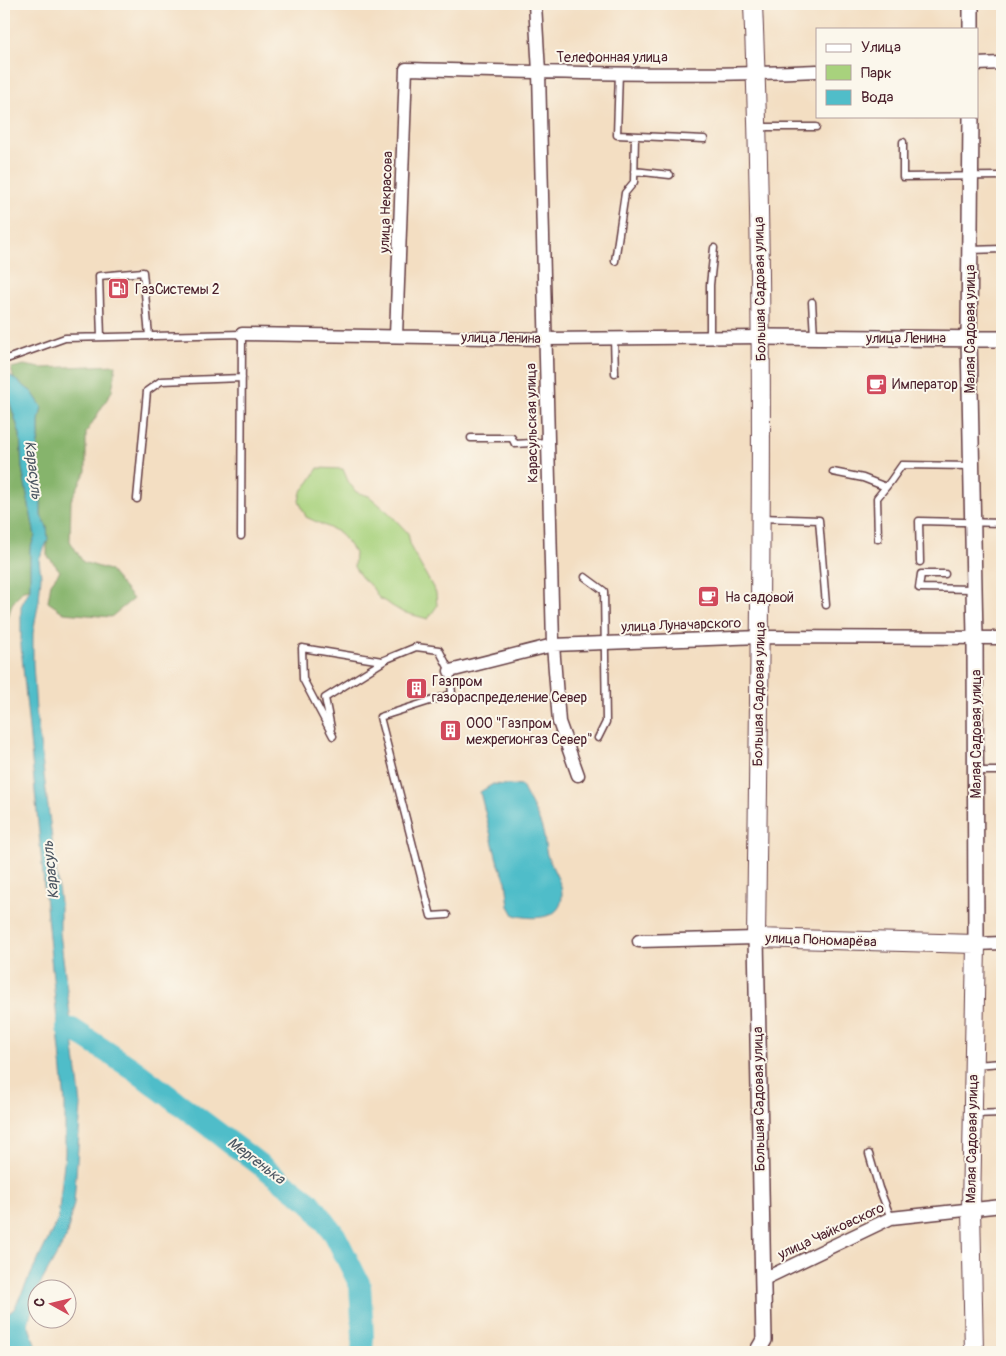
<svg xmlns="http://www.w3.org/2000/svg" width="1006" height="1356" font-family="Pangolin,sans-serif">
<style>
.green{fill:#a8d27d;stroke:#797854}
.forest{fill:#86b46c;stroke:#686a4c}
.water{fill:#50bdc9;stroke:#4d6e7a}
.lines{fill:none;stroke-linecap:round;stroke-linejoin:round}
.river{stroke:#50bdc9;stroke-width:22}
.service-casing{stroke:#633c42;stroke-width:9}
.minor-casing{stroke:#633c42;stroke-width:15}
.tertiary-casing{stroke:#633c42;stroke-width:18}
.secondary-casing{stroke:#633c42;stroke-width:20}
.service{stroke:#fff;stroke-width:6}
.minor{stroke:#fff;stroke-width:12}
.tertiary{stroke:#fff;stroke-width:15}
.secondary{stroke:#fff;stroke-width:18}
.labels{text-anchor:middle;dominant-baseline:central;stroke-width:4;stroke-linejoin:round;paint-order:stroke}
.street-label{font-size:14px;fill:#4a1f2b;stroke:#fbf7ec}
.poi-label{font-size:14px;fill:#4a1f2b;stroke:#fbf7ec;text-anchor:start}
.water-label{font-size:15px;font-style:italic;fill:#4c5662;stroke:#fbf7ec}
</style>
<rect width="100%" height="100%" fill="#fbf7ec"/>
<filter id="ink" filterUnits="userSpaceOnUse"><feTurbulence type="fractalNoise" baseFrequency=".02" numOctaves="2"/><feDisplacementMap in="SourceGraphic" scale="10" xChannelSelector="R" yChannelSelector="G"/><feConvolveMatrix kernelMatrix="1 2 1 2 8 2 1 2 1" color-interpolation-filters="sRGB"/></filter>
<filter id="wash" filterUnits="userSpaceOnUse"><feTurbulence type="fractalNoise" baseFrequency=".0096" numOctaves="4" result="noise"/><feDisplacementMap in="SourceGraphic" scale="20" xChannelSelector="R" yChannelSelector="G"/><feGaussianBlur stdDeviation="1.12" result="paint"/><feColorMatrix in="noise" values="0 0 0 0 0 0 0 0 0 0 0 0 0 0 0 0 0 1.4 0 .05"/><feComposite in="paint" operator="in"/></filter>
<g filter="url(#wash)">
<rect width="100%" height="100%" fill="#f3dec2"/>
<path class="green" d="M318 468 343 469 348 481 356 492 369 496 389 513 408 533 411 548 436 593 437 606 428 619 402 612 379 598 372 587 362 578 354 567 355 553 347 542 338 532 306 517 299 501 301 492 310 481Z"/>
<path class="forest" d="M24 365 41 368 116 365 112 391 86 433V471L71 500 70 541 83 562 109 570 133 599 111 617 64 613 48 602 51 583 60 571 47 555V527L41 516V475L34 461 39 438V421L42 407 32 392 14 380 11 368Z
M4 395 9 400 20 434 22 468 35 536 30 549V589L23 590 12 604 4 631Z"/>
<path class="water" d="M4 371 32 392 42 407 39 421V438L34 461 41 475V516L47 527 48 540 39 560 41 576 39 600 33 633V664L36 711 60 903V933L81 1105 74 1203 66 1238 38 1288 28 1324 38 1352H4V1317L14 1309 58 1219 65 1153V1103L21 646V606L30 589V549L35 536 22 468 20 434 9 400 4 395Z
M493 784 522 786C529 801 539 816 543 832 545 840 545 848 547 855 551 866 558 876 561 887 568 919 537 921 514 915L509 906 506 881 497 860 480 792Z"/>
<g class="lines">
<path class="river" d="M67 1028 72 1029 133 1069 311 1203 335 1235 360 1285 363 1336 362 1352"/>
</g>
</g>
<g filter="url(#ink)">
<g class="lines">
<defs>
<path id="service" d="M619 72 617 135 704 139
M758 127H816
M903 142V177L1002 176
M634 171 670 175
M970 250 1002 249
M615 261 625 193 634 182 635 136
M812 302 814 336
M101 337 99 276 143 272 149 336
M614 338 615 373
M710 338V285L714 248
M4 360 65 338 242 334 241 536
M471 438H512L515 444 547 442
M833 472 863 478 886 487
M137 499 147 391 161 381 242 378
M761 518 819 520 826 605
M878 539 877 498 890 482 902 465 971 466
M920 562 919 521 1002 523
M945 574H921L919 588 973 589
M585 577 604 591 606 722 598 738
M331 728 325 698 384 661
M333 736 303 679 302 648 382 661 416 647 439 650 450 671 452 694 380 717 431 916 447 915
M976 771H1002
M975 1065 1002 1063
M974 1114 1002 1113
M869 1154 879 1188 891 1218"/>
<path id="minor" d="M977 64 1002 63
M242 334 546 339 761 337
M396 336 406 69C543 72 680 77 817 71
M450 671 553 645 539 72 535 4
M578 775 559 722 553 645 760 637 1002 638
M639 941 756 938
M976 944 1002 943
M764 1279 891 1218 1002 1206"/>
<path id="tertiary" d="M971 4V29
M971 116 969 339 975 637 976 944
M761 337 1002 339
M756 938 764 1340 757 1352"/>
<path id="secondary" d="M753 4C766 315 760 627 756 938L976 944 971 1209 974 1352"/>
</defs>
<use href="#service" class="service-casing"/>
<use href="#minor" class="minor-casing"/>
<use href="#tertiary" class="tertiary-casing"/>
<use href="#secondary" class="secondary-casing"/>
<use href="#service" class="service"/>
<use href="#minor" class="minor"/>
<use href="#tertiary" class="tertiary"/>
<use href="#secondary" class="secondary"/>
</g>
</g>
<defs>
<symbol id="fuel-square" viewBox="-11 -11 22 22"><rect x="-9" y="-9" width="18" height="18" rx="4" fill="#d1495b" stroke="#fbf7ec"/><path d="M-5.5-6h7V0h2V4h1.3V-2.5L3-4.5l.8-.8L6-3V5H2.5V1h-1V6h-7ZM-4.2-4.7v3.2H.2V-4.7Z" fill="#fff"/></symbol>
<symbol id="cafe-square" viewBox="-11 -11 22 22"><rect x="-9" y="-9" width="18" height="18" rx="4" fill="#d1495b" stroke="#fbf7ec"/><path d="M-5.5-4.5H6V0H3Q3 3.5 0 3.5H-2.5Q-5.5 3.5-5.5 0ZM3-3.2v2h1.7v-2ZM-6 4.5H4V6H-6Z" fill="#fff"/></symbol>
<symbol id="building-square" viewBox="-11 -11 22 22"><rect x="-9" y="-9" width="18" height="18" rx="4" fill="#d1495b" stroke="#fbf7ec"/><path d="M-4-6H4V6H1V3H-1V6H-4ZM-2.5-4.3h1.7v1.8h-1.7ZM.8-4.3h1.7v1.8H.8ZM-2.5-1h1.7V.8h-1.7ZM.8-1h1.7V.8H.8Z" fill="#fff"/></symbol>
</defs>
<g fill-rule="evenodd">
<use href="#fuel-square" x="106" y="276" width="25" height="25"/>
<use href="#cafe-square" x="864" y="372" width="25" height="25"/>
<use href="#cafe-square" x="696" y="584" width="25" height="25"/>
<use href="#building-square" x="404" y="676" width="25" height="25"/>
<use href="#building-square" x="438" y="718" width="25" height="25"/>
</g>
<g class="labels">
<g class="street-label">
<text x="612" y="57">Телефонная улица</text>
<text transform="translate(386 202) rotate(-88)">улица Некрасова</text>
<text transform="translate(760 289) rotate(-91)">Большая Садовая улица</text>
<text transform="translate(970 329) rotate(-90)">Малая Садовая улица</text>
<text transform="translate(501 338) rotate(1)">улица Ленина</text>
<text x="906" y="338">улица Ленина</text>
<text transform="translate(532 423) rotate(-91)">Карасульская улица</text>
<text transform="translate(681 625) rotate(-2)">улица Луначарского</text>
<text transform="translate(759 694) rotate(-89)">Большая Садовая улица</text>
<text transform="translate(976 734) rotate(-90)">Малая Садовая улица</text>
<text transform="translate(821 940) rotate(2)">улица Пономарёва</text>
<text transform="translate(759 1099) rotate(-91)">Большая Садовая улица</text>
<text transform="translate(972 1139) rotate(-89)">Малая Садовая улица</text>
<text transform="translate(831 1231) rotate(-25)">улица Чайковского</text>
</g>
<g class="poi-label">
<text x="135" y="289">ГазСистемы 2</text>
<text x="892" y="384">Император</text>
<text x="725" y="597">На садовой</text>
<text x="432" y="681">Газпром<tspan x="432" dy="16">газораспределение Север</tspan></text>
<text x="466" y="723">ООО "Газпром<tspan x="466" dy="16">межрегионгаз Север"</tspan></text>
</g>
<g class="water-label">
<text transform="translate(33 470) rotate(83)">Карасуль</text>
<text transform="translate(51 870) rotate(-96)">Карасуль</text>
<text transform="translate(256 1161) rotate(37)">Мергенька</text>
</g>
</g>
<rect width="1006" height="1356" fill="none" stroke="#fbf7ec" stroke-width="20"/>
<rect x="816" y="28" width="162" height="90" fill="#fbf7ec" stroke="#b4a19f"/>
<rect x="826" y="44" width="25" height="8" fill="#ffffff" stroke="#b4a19f"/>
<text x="861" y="52" font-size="15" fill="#4a1f2b">Улица</text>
<rect x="826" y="65" width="25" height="15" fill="#a8d27d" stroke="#b4a19f"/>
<text x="861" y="78" font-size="15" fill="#4a1f2b">Парк</text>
<rect x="826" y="90" width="25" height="15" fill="#50bdc9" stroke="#b4a19f"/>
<text x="861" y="102" font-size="15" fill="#4a1f2b">Вода</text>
<g transform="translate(52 1304) rotate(278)"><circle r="24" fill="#fbf7ec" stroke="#b4a19f"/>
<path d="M0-4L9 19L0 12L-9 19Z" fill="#d1495b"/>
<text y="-8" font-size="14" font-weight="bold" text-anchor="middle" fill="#4a1f2b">С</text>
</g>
</svg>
